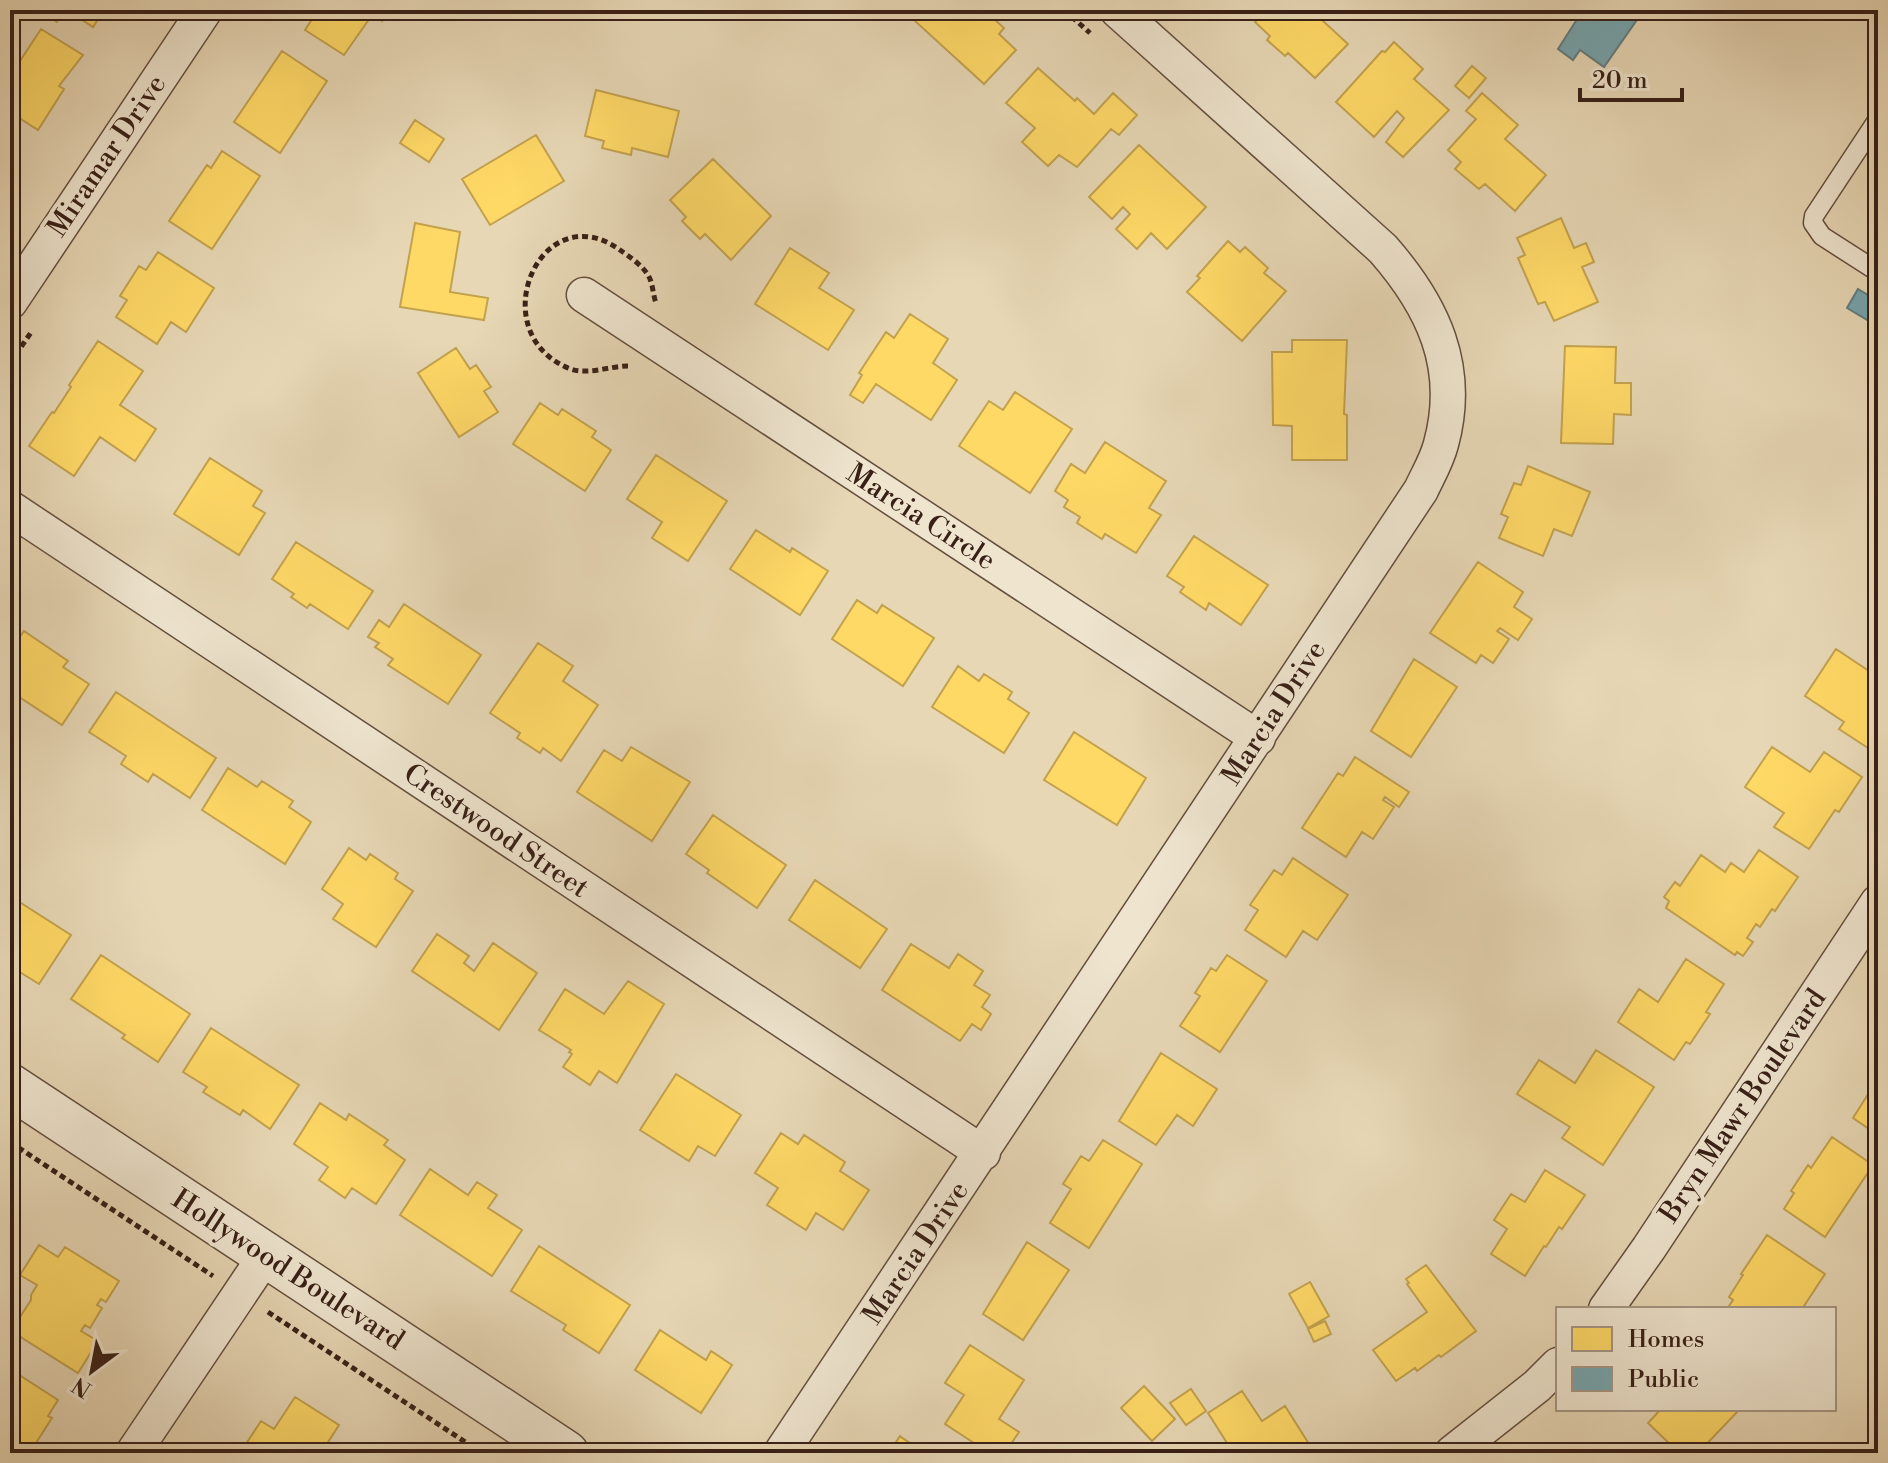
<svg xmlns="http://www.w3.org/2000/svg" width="1888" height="1463" font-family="'Libre Bodoni',serif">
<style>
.homes{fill:#ffd966;stroke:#c3a24e;stroke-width:2}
.public{fill:#76a5af;stroke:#637d81;stroke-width:2}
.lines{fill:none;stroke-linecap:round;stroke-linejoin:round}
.service-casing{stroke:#644e3e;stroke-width:21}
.minor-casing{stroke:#644e3e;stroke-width:37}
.tertiary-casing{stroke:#644e3e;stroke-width:47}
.path{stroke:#382017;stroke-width:5;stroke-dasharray:6 4;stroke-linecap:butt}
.service{stroke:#efe5cf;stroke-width:18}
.minor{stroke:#efe5cf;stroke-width:34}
.tertiary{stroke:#efe5cf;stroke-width:44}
.labels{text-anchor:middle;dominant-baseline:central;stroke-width:8;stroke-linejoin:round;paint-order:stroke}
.street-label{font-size:28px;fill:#382017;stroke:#efe5cf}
</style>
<rect width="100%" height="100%" fill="#e7d7b5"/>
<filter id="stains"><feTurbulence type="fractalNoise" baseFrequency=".0025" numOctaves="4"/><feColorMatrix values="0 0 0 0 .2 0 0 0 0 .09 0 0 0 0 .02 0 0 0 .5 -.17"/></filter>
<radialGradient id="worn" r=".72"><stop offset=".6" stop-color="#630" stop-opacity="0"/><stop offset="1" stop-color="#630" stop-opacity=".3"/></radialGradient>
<path class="homes" d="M38 10H65L57 22Z
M67 10H104L93 27Z
M318 10H390L382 21 372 15 344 55 305 30Z
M599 10H626L624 17Z
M924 10H984L1004 28 999 34 1016 50 984 84 915 21Z
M1267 10H1333L1323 21 1348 44 1315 78 1288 53 1285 56 1267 40 1270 36 1255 22Z
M41 29 83 55 59 86 64 89 38 130 10 112V64L16 67Z
M1394 42 1423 69 1414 79 1449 110 1403 157 1386 142 1404 118 1397 111 1374 137 1336 102 1382 51 1385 52Z
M282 51 327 81 280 153 234 122Z
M1472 66 1486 78 1469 98 1455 86Z
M1038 68 1075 101 1077 98 1094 114 1113 93 1137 115 1119 135 1111 129 1077 167 1059 155 1048 166 1022 142 1035 128 1006 103Z
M596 90 679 111 668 157 632 148 631 155 602 148 604 141 585 136Z
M1482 93 1518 125 1505 139 1546 175 1515 211 1485 184 1479 189 1455 169 1461 162 1448 150 1476 119 1466 111Z
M415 120 444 139 429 162 400 143Z
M536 135 564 181 490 225 462 179Z
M1139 145 1206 207 1167 249 1151 233 1137 249 1116 229 1130 214 1123 207 1112 219 1089 197Z
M222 151 260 176 212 249 169 221 207 165 211 168Z
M713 159 771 216 731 260 705 234 700 239 682 221 686 217 670 200Z
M1561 218 1574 248 1586 243 1594 262 1582 267 1598 302 1554 321 1545 302 1538 304 1518 258 1525 255 1517 238Z
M415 223 460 232 450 292 488 298 484 320 400 307Z
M1228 241 1240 252 1245 247 1268 268 1264 273 1286 291 1242 341 1187 292 1200 278 1197 276Z
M790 248 829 273 819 288 854 310 828 350 755 304Z
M158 252 214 288 186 332 171 322 157 344 116 317 127 300 120 296 139 266 146 270Z
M910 314 948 339 933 363 957 380 931 420 876 384 863 403 850 395 862 375 859 373 886 332 894 338Z
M1292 340H1347L1344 414 1347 415V460H1292V426L1273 425 1272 352H1292Z
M98 341 143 371 120 405 156 429 135 461 100 437 74 476 29 446 52 412 54 413 71 387 69 385Z
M1565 346 1616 347 1615 383H1631V415L1614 414 1613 444 1561 443Z
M456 348 470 369 476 365 491 387 484 391 498 412 459 437 418 373Z
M1015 392 1072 429 1030 493 959 446 989 401 1003 410Z
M540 403 558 415 562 409 596 431 592 437 611 450 585 491 513 444Z
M1105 442 1166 481 1149 508 1161 515 1136 553 1105 534 1102 539 1077 523 1080 517 1064 507 1068 500 1055 491 1071 464 1085 473Z
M656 455 727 501 688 561 652 538 662 522 627 499Z
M210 458 262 491 253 506 265 513 239 555 174 514Z
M1528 466 1590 492 1572 536 1554 529 1543 556 1499 538 1508 517 1501 514 1514 483 1521 485Z
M756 530 790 552 792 548 828 571 800 615 730 569Z
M1194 536 1268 585 1241 625 1209 603 1206 610 1180 592 1184 587 1167 576Z
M296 542 373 591 348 629 310 604 307 608 291 597 294 594 272 579Z
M1478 562 1523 592 1514 607 1532 619 1518 640 1500 628 1497 631 1509 639 1493 663 1481 655 1476 663 1430 633Z
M857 600 877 613 882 605 934 638 903 686 832 639Z
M404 604 481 655 448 704 388 665 393 659 375 647 379 643 368 637 379 620 389 627Z
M24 631 68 661 63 667 89 684 62 725 10 691V632L19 638Z
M538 643 573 666 563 681 598 705 561 761 543 748 540 753 517 738 520 733 490 713Z
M1836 649 1875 675 1878 670V740L1871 750 1839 729 1844 722 1805 696Z
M1414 659 1457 687 1411 757 1371 731Z
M958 666 979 681 984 674 1012 692 1008 699 1029 713 1004 753 932 707Z
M116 692 216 758 190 798 153 774 148 782 121 764 126 756 89 732Z
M1074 732 1146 778 1117 825 1044 780Z
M631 747 690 782 652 841 577 792 604 750 622 761Z
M1772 747 1810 772 1824 752 1862 777 1839 812 1835 810 1809 849 1774 827 1784 813 1745 787Z
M1355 757 1409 792 1399 807 1385 797 1383 800 1394 807 1373 839 1362 832 1346 857 1302 828 1338 773 1343 776Z
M228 768 257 787 262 781 293 801 289 807 311 822 285 864 202 810Z
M713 815 786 865 757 908 707 873 709 870 686 854Z
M349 848 366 860 370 854 398 873 395 879 413 891 376 947 333 919 343 904 322 889Z
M1759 850 1798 877 1775 911 1772 909 1760 927 1756 924 1747 938 1753 942 1743 956 1737 952 1735 955 1666 908 1669 901 1664 897 1675 882 1680 886 1701 855 1725 872 1731 863 1744 872Z
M1293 858 1348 895 1317 940 1303 931 1286 957 1245 930 1258 910 1250 905 1274 870 1282 875Z
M815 880 887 929 860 968 789 920Z
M10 896 71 935 39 984 10 966Z
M437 934 469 956 464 963 474 971 493 943 537 973 499 1030 412 971Z
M911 944 949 968 958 954 983 971 974 985 990 995 982 1007 991 1014 981 1030 972 1024 960 1041 882 990Z
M101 955 190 1014 158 1062 122 1038 125 1035 71 999Z
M1227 955 1267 981 1220 1052 1180 1026 1200 996 1195 993 1211 968 1216 971Z
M1686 959 1724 984 1706 1012 1710 1014 1690 1044 1686 1042 1674 1060 1618 1022 1639 989 1658 1002Z
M628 981 664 1004 617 1083 599 1071 590 1085 563 1067 572 1054 569 1052 571 1050 539 1030 565 989 604 1014Z
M211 1028 299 1085 270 1129 243 1110 240 1115 203 1092 207 1087 183 1072Z
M1596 1050 1654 1087 1603 1165 1562 1138 1570 1127 1517 1094 1539 1060 1575 1083Z
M1161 1053 1217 1089 1193 1126 1177 1115 1156 1145 1119 1121Z
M1878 1071V1135L1853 1118 1872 1088 1868 1086Z
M676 1074 741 1115 715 1156 698 1146 689 1161 640 1130Z
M320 1103 346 1120 349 1114 388 1140 384 1145 405 1160 376 1204 352 1188 345 1198 319 1180 328 1167 294 1144Z
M781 1133 798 1144 804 1135 845 1162 840 1171 869 1190 843 1230 816 1213 806 1230 767 1205 778 1188 755 1173Z
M1832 1137 1873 1165 1825 1237 1784 1209 1794 1193 1791 1191 1808 1165 1811 1168Z
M1103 1140 1142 1164 1089 1248 1050 1223 1071 1189 1063 1184 1081 1156 1089 1161Z
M430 1169 468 1195 477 1182 497 1195 488 1208 522 1230 492 1276 400 1215Z
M1545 1170 1585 1195 1562 1229 1559 1227 1546 1247 1544 1246 1525 1276 1491 1254 1507 1229 1494 1220 1511 1194 1525 1202Z
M1767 1235 1825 1274 1802 1309H1727L1733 1300 1729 1297 1743 1275 1741 1274Z
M1027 1242 1069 1270 1023 1340 983 1314Z
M39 1245 58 1257 65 1247 119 1281 106 1302 101 1299 97 1305 102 1308 90 1328 85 1325 81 1331 98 1341 78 1373 11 1331 31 1300V1295L37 1285 20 1275Z
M539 1246 630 1305 599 1353 563 1330 566 1325 511 1291Z
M1426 1265 1476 1331 1441 1357 1439 1355 1417 1371 1415 1368 1396 1381 1373 1350 1427 1312 1407 1284 1409 1283 1406 1279Z
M1310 1282 1329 1316 1308 1328 1289 1294Z
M1325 1321 1331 1334 1314 1342 1308 1329Z
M660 1330 706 1360 711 1351 732 1365 701 1413 635 1370Z
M970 1345 1024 1380 999 1419 1019 1432 1005 1453H989L981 1448 979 1450 972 1446 974 1443 945 1424 964 1395 945 1383Z
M10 1369 58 1400 48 1416 52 1418 34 1446 30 1443 24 1453H10Z
M1144 1386 1175 1419 1152 1441 1121 1408Z
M1191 1389 1206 1411 1186 1425 1170 1403Z
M1242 1391 1262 1421 1285 1406 1309 1444 1295 1453H1211L1227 1443 1208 1413Z
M295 1397 339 1425 321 1453H240L261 1421 274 1429Z
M1661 1409H1740L1698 1453H1683L1678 1448 1676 1450 1648 1423Z
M900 1436 901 1437 925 1453H889Z
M1621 1444 1628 1453H1609Z"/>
<path class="public" d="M1583 10H1635L1641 14 1604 67 1580 50 1573 60 1558 49Z
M1858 289 1878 301 1869 321 1847 308Z"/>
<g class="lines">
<defs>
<path id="service" d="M1878 119 1814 216 1813 223 1822 236 1878 272"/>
<path id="minor" d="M584 295 1258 738
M10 302 205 10
M10 508 983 1153
M1606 1309 1649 1248 1878 902
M133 1453 266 1255
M781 1453 1421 490C1428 475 1437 460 1441 444 1462 367 1433 306 1383 249L1117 10
M1452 1453 1537 1386 1558 1365"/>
<path id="tertiary" d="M10 1086 566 1453"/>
</defs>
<use href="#service" class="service-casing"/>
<use href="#minor" class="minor-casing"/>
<use href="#tertiary" class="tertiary-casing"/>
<path class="path" d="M1064 10 1090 33
M10 363 32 331
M628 366C609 366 586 376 568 368 481 331 541 193 620 250 630 257 645 267 650 279 653 286 653 295 656 303
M10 1142 213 1276
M268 1312 482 1453"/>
<use href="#service" class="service"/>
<use href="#minor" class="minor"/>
<use href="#tertiary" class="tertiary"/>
</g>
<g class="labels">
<g class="street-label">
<text transform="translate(107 156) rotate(-56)">Miramar Drive</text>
<text transform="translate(921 517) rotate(33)">Marcia Circle</text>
<text transform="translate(1274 713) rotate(-57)">Marcia Drive</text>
<text transform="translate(496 831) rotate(34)">Crestwood Street</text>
<text transform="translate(1743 1106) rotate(-56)">Bryn Mawr Boulevard</text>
<text transform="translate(916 1253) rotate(-56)">Marcia Drive</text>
<text transform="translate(288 1270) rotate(33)">Hollywood Boulevard</text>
</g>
</g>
<rect width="1888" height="1463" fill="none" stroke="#e7d7b5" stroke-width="40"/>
<rect x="12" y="12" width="1864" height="1439" fill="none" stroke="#382017" stroke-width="4"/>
<rect x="20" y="20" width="1848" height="1423" fill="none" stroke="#382017" stroke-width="2"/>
<rect x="1556" y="1307" width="280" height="104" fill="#efe5cf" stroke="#a69685" stroke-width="2"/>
<rect x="1572" y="1327" width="40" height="24" fill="#ffd966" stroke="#a69685" stroke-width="2"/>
<text x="1628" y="1347" font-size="24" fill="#382017">Homes</text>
<rect x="1572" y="1367" width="40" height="24" fill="#76a5af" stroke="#a69685" stroke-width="2"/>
<text x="1628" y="1387" font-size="24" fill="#382017">Public</text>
<g transform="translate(92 1371) rotate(212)" stroke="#efe5cf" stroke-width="6" paint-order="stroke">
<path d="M0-6L14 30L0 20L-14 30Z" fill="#382017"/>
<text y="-12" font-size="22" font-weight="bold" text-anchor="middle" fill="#382017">N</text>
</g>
<path d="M1580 88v12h102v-12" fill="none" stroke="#382017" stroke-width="4"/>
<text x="1592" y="88" font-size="24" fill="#382017" stroke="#efe5cf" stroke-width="6" paint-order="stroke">20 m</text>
<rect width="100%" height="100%" filter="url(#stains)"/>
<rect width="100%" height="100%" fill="url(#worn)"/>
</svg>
